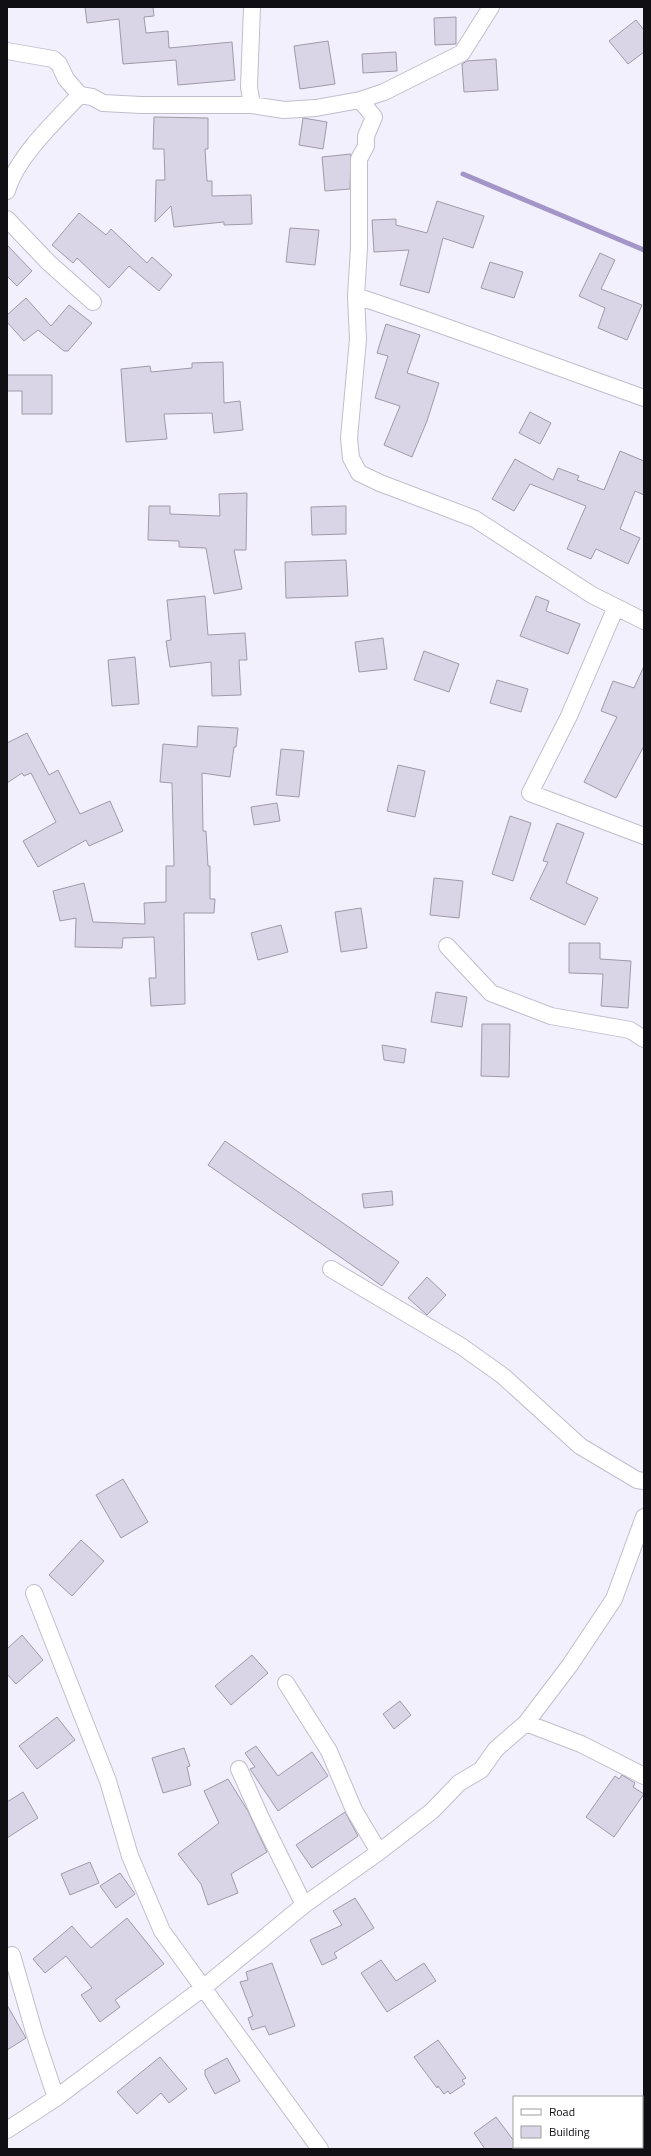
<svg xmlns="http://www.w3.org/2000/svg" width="651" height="2156" font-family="'Titillium Web',sans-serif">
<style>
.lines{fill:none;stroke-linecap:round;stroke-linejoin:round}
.stream{stroke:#a395c8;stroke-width:5}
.building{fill:#d9d5e6;stroke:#9e9aa9}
.minor-casing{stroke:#c1bdcd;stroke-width:18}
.minor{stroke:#fff;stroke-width:16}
</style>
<rect width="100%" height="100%" fill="#f3f0fd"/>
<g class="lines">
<path class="stream" d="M463 174 644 250"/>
</g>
<path class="building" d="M85 7H153L154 16 144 17 146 33 168 31 169 48 232 42 235 80 178 85 176 60 123 64 119 19 87 23Z
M456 17V44L435 45 434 18Z
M636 20 644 30V52L628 64 609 41Z
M328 41 335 84 300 89 294 46Z
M396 52 397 71 363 73 362 54Z
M496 59 498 90 464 92 462 64 467 61Z
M154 117 208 118V149H205L207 181H212V196L251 195 252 224 224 225V222L174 227 171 206 155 222 156 180H165L164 149H153Z
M303 118 327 122 323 149 299 145Z
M351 154 350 189 325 191 322 157Z
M437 201 484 216 473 248 443 238 429 293 400 285 409 250 374 252 372 220 396 219V225L427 233Z
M79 213 106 235 111 229 147 263 152 257 172 275 159 291 129 266 109 288 77 258 73 263 52 245Z
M290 228 319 230 315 265 286 262Z
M7 245 32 271 17 286 7 276Z
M600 253 615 260 601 289 642 305 627 340 598 328 605 308 579 296Z
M490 262 523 272 514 298 481 288Z
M26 298 51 326 69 305 92 323 68 351H64L38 330 24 341 7 322V315Z
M386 324 420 335 407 373 439 383 427 421 412 457 384 445 400 406 375 398 388 356 377 353Z
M223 362 224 403 240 401 243 430 214 433 212 413 164 414 167 439 126 442 121 369 150 366 151 372 192 368V363Z
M7 375H52V414H22V391H7Z
M530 412 551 423 540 444 519 433Z
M620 451 644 461V495L635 491 620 529 640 538 628 564 596 549 591 559 567 549 586 506 530 484 514 511 492 499 515 459 553 480 558 468 579 476 577 480 604 490Z
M247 493 246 550H234L242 589 214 594 206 548 179 547V541L148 540 149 506H170V514L220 516 219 494Z
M346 506V534L312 535 311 507Z
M346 560 348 596 286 598 285 562Z
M205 596 208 635 245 633 247 660H239L241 695 212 696 211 662 170 667 166 641 171 640 167 600Z
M536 596 549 601 546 611 580 624 568 654 520 636Z
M383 638 387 669 359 672 355 642Z
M424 651 459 664 449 692 414 680Z
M135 657 139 704 112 706 108 660Z
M644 666V746L616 798 584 782 617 717 601 711 613 681 634 688Z
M497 680 528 689 521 712 490 703Z
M198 726 238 728 236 747H234L230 777 202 773 203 831H206L208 866H210V899H215L214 913H184L185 1004 151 1006 149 978H156L154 937 123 938 122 948 75 947 76 918 60 921 53 891 84 883 93 922 145 924 144 903 166 902V866H174L172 783 160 782 163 744 197 747Z
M27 733 49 775 58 770 80 814 110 801 123 831 89 846 86 840 38 867 23 841 56 822 31 773 24 776 22 773 7 783V743Z
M281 749 304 751 299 797 276 795Z
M398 765 425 771 415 817 387 811Z
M277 803 280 821 254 825 251 807Z
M510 816 531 823 513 881 492 874Z
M557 823 584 833 566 883 598 898 585 925 530 899 548 862 543 861Z
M434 878 463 881 459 918 430 915Z
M361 908 367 948 341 952 335 912Z
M281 925 288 952 258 960 251 933Z
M569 943H600V959L631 961 628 1008 601 1006 603 974 569 973Z
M436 992 467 997 462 1027 431 1022Z
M482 1024H510L509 1077 481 1076Z
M382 1045 406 1049 404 1063 384 1060Z
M225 1141 399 1262 382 1286 208 1165Z
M392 1191 393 1205 364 1208 362 1194Z
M427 1277 446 1295 427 1315 408 1298Z
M123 1479 148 1522 121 1538 96 1495Z
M81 1540 104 1561 72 1596 49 1575Z
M22 1635 43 1660 16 1684 7 1674V1649Z
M252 1655 268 1673 231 1705 215 1686Z
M400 1701 411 1715 394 1729 383 1714Z
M57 1717 75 1740 37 1769 19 1746Z
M256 1746 278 1776 312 1752 328 1776 278 1811 250 1769 255 1767 245 1753Z
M184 1748 190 1766 187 1767 191 1785 163 1793 152 1758Z
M622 1775 635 1783 633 1787 644 1794 614 1837 586 1817 615 1776 619 1779Z
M228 1779 248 1811 267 1852 231 1874 238 1893 208 1905 201 1884 178 1854 219 1823 204 1791Z
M23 1792 38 1818 7 1838V1802Z
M345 1812 358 1836 312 1868 296 1845Z
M90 1862 99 1883 70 1895 61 1874Z
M120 1873 135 1894 116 1908 100 1886Z
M355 1898 374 1928 334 1953 337 1958 322 1965 310 1940 342 1925 333 1911Z
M127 1918 164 1964 115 2000 120 2007 100 2022 81 1995 92 1988 66 1956 45 1973 33 1959 72 1926 91 1948Z
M381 1960 396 1981 424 1963 436 1981 387 2012 361 1973Z
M272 1963 295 2026 269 2035 265 2026 252 2030 248 2018 253 2016 240 1982 248 1980 246 1972Z
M7 2005 26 2038 7 2050Z
M438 2040 466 2078 462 2080 465 2084 450 2094 448 2091 444 2094 438 2086 437 2088 414 2057Z
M160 2057 187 2089 169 2103 161 2093 137 2114 117 2092Z
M227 2058 240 2081 215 2094 205 2075V2070Z
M496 2117 514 2141V2147L520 2149H485L474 2133Z"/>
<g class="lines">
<defs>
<path id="minor" d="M252 7 249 87 252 105
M7 51 53 59 59 64 66 79 80 95 92 97 103 103 141 105H252L284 110 316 108 360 100 374 117 366 136V146L359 159V247L356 296 358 339 349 438 351 458 359 473 380 483 475 519 592 595 644 621
M360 100 384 92 462 53 491 7
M7 191C16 158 56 120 80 95
M7 219 49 263 93 302
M356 296C453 328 548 364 644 398
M616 607 569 716 530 793 644 836
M447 946 491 993 551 1016 630 1030 644 1039
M331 1269 461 1346 503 1376 580 1446 637 1480 644 1481
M34 1593 108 1781 130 1856 162 1931 320 2149
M286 1683 329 1751 354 1810 379 1852
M526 1723 581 1744 644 1776
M239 1769 261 1818 304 1905
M12 1955 35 2035 56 2098
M7 2130 56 2098 203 1988 304 1905 379 1852 432 1811 459 1783 481 1770 496 1749 526 1723 570 1665 614 1599 644 1517"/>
</defs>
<use href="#minor" class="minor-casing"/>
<use href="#minor" class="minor"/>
</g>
<rect width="651" height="2156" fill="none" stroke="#100f14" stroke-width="16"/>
<rect x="513" y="2096" width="130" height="52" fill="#ffffff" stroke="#9f9fa1"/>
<rect x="521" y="2109" width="20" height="6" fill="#ffffff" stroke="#9f9fa1"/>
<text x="549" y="2116" font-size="12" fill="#100f14">Road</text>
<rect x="521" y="2126" width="20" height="12" fill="#d9d5e6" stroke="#9f9fa1"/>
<text x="549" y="2136" font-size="12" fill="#100f14">Building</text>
</svg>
